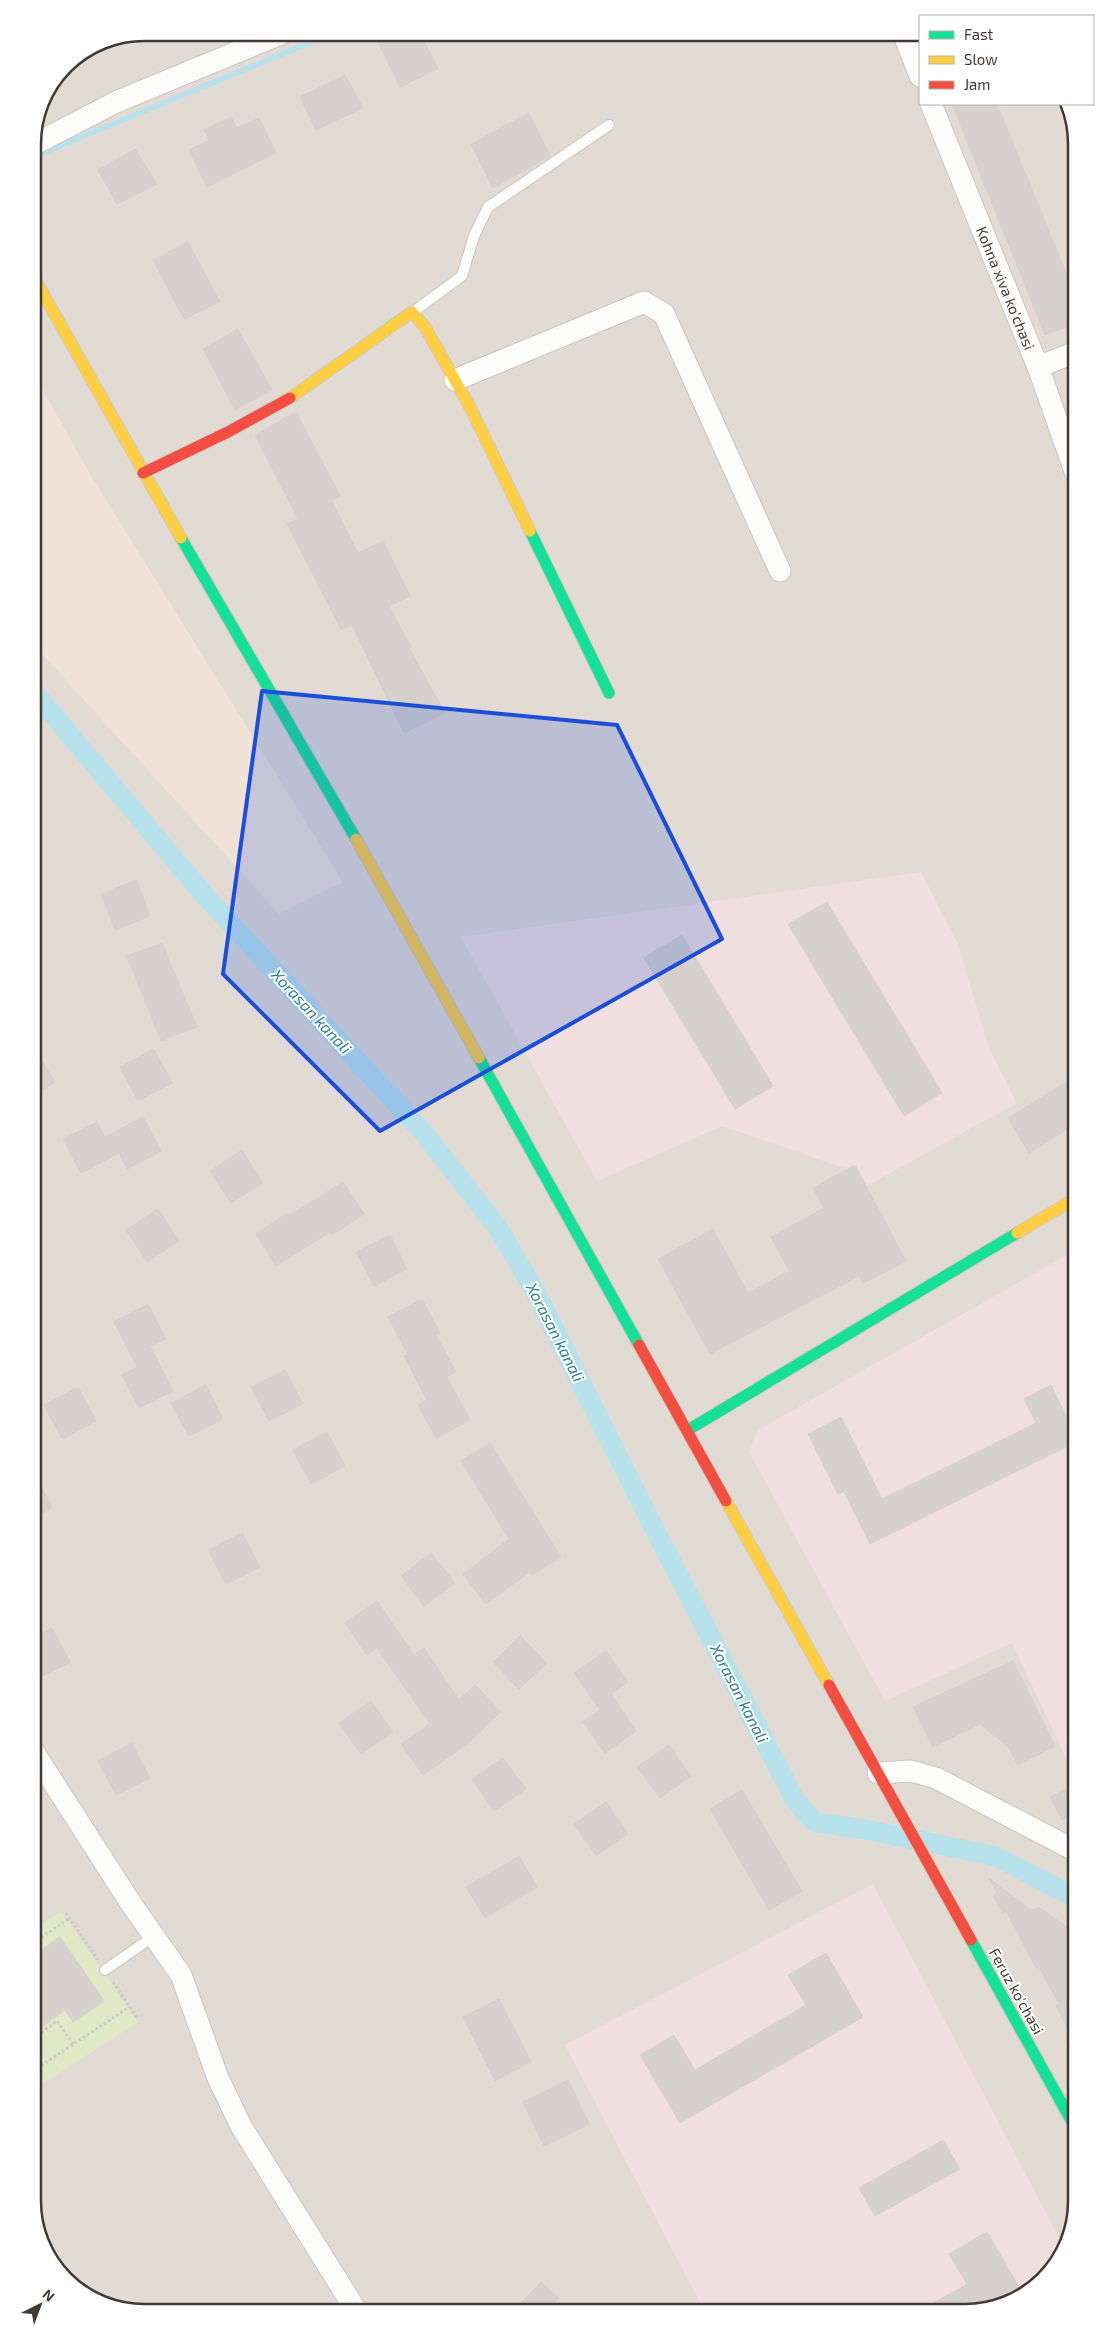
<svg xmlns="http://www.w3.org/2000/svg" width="1109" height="2345" font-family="'Exo 2',sans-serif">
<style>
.residential{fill:#e2dbd3}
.commercial{fill:#f1e2d8}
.education{fill:#e9dfd5}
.medical{fill:#f0dfde}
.green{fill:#e1e8c6}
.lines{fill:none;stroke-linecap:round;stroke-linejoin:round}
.stream{stroke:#b7e2ec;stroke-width:5.5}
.canal{stroke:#b7e2ec;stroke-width:20}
.building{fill:#d6d1cd;stroke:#d6d0cc}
.lane-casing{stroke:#cac6c2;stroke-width:12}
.street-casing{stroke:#cac6c2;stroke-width:23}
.fast-casing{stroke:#cfc7be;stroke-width:13}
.slow-casing{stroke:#cfc7be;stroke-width:13}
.jam-casing{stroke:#cfc7be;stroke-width:13}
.path{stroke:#ccc9c5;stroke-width:3;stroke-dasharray:2.5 2.5;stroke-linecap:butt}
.lane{stroke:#fcfcfb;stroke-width:10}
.street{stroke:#fcfcfb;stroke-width:21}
.fast{stroke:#16e098;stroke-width:11}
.slow{stroke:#ffcf43;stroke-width:11}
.jam{stroke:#f24e42;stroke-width:11}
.marked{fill:#1d4ed8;fill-opacity:0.2;stroke:#1d4ed8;stroke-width:4;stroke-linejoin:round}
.labels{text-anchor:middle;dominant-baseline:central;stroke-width:4;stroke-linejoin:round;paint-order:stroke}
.street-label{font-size:15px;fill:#433933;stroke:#fff}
.water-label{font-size:16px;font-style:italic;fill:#2a7e95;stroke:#fff}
.rim{fill:none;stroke:#433933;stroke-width:2.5}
</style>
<rect width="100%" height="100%" fill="#eeeae6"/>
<path class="residential" d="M144 33H920V104H1069L1076 144V2201L1058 2263 1007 2304 965 2312H137L76 2290 41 2243 33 2201V137L41 101 65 65 102 41Z"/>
<path class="commercial" d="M33 373 90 474 343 882 279 914 33 644Z"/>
<path class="education" d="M1076 2038V2068L1064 2045Z"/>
<path class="medical" d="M921 872 959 946 988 1046 1017 1103 866 1186 855 1166 847 1169 722 1126 597 1181 461 937Z
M1076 1250V1779L1012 1643 885 1701 749 1452 758 1430Z
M873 1884 1063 2245 1058 2263 1007 2304 965 2312H705L565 2045Z"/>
<path class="green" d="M61 1911 138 2022 33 2090V1930Z"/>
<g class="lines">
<path class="stream" d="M33 157 333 33"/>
<path class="canal" d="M33 691 206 897 423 1132 498 1228 536 1293 660 1540 795 1800 814 1822 863 1829 995 1856 1076 1898"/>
</g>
<path class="building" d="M396 33H420L438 69 400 87 378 42Z
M345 75 363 108 316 130 300 97Z
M952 104H997L1076 297V323L1045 335Z
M529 113 550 156 493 188 471 144Z
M231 117 237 128 259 118 276 153 207 187 189 150 209 140 204 130Z
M135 149 157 184 117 204 98 170Z
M188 242 220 302 184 319 153 260Z
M238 329 272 390 235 410 203 349Z
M296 412 340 496 331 500 358 553 383 541 410 596 389 606 411 647 409 648 445 713 404 733 352 625 341 629 287 524 298 519 255 435Z
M137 880 150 916 115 930 101 894Z
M827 902 942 1093 904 1116 788 924Z
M682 935 773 1086 735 1109 644 958Z
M162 943 197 1027 161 1041 127 956Z
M33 1047 55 1082 33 1097Z
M154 1049 172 1083 138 1101 120 1067Z
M1076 1076V1124L1029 1153 1008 1118Z
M143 1117 161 1151 127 1169 119 1153 81 1173 63 1139 97 1122 105 1137Z
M242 1150 263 1183 231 1203 210 1171Z
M855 1165 906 1261 864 1283 859 1276 710 1354 658 1259 713 1229 748 1293 789 1271 771 1237 824 1208 813 1188Z
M343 1182 364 1214 332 1235 330 1232 276 1266 256 1234 287 1213 289 1216Z
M158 1209 179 1241 147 1262 126 1230Z
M390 1235 407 1269 374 1286 356 1252Z
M422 1299 440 1333 436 1335 456 1372 447 1377 470 1420 436 1438 418 1405 427 1400 404 1356 408 1355 388 1317Z
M148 1304 166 1339 150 1346 173 1391 139 1408 122 1375 137 1367 114 1322Z
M285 1370 303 1404 269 1421 251 1387Z
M206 1385 223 1419 189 1436 171 1403Z
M1051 1385 1076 1437V1442L870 1544 844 1492 838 1494 808 1434 841 1417 882 1499 1036 1423 1024 1399Z
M78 1387 96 1421 62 1439 44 1405Z
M327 1432 345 1466 311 1484 293 1450Z
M490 1443 561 1557 532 1575 530 1572 486 1604 463 1574 509 1539 461 1461Z
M33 1470 52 1508 33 1518Z
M242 1533 260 1567 226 1584 208 1550Z
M431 1553 455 1583 424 1606 401 1576Z
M377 1601 414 1655 424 1648 459 1700 475 1685 501 1712 467 1744 423 1775 401 1744 430 1724 377 1648 367 1655 345 1623Z
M52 1628 70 1662 33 1681V1639Z
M520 1635 547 1663 519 1689 493 1662Z
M606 1651 628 1682 611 1694 636 1731 605 1753 583 1722 600 1710 574 1673Z
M1013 1661 1055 1746 1018 1765 1008 1747 980 1724 933 1747 913 1707Z
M371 1701 393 1732 361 1754 339 1723Z
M132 1743 150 1778 116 1795 98 1761Z
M669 1745 691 1776 660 1798 637 1767Z
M503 1758 526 1789 494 1811 472 1779Z
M1076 1784V1813L1062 1820 1050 1797Z
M742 1790 802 1891 769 1910 710 1809Z
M606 1802 628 1834 596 1856 574 1824Z
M519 1856 537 1887 485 1918 466 1887Z
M989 1878 1032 1911 1039 1907 1070 1929 1076 1943V2045L1056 2006 1059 2004 1039 1967 1036 1968 1006 1911 1003 1913 993 1896 997 1893Z
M60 1937 104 2001 73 2022 65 2010 33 2033V1956Z
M826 1953 863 2017 680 2123 640 2055 674 2035 695 2070 806 2005 788 1975Z
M499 1999 531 2062 495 2081 463 2017Z
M568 2080 589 2124 544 2146 523 2102Z
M943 2140 960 2169 875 2216 859 2188Z
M987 2232 1022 2292 1007 2304 965 2312H917L967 2284 949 2254Z
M541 2282 559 2298 553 2305 562 2312H512Z"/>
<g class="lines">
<defs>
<path id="lane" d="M413 312 462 276 474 236 488 207 609 125
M105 1970 154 1936"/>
<path id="street" d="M903 33 920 76
M931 104 1038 367 1076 474
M33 145 116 102 283 33
M1038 367 1076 352
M455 380 644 302 664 314 780 571
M33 1751 130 1902 181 1975 218 2078 241 2126 357 2312
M878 1773 911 1771 936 1778 1076 1851"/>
<path id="fast" d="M530 531 609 693
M181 538 356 839
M479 1058 639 1345
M688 1430 1017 1233
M971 1940 1076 2129"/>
<path id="slow" d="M33 276 181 538
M290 398 412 312 425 327 470 407 530 531
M356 839 479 1058
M1017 1233 1076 1198
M726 1501 829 1685"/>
<path id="jam" d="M143 473 228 432 290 398
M639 1345 726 1501
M829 1685 971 1940"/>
</defs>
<use href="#lane" class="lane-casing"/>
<use href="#street" class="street-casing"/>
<use href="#fast" class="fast-casing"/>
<use href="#slow" class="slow-casing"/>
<use href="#jam" class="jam-casing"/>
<path class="path" d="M66 1913 98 1960
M33 1943 70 1918
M113 1982 137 2018
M33 2038 57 2021 73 2044
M33 2071 129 2007"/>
<use href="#lane" class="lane"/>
<use href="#street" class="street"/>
<use href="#fast" class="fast"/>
<use href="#slow" class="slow"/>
<use href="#jam" class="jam"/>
</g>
<path class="marked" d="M262 691 617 725 722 939 380 1131 223 974Z"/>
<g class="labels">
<g class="street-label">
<text transform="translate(1006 288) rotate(68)">Kohna xiva ko'chasi</text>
<text transform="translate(1017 1991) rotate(61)">Feruz ko'chasi</text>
</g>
<g class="water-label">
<text transform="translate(312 1011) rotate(47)">Xorasan kanali</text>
<text transform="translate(556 1332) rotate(63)">Xorasan kanali</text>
<text transform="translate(740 1693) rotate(63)">Xorasan kanali</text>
</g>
</g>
<path d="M0 0H1109V2345H0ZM144 41H965A103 103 0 0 1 1068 144V2201A103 103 0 0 1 965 2304H144A103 103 0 0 1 41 2201V144A103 103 0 0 1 144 41Z" fill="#fff" fill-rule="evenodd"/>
<path class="rim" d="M144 41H965A103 103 0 0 1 1068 144V2201A103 103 0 0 1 965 2304H144A103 103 0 0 1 41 2201V144A103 103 0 0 1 144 41Z"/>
<rect x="919" y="15" width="175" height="90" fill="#ffffff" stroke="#b4b0ad"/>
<rect x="929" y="31" width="25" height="8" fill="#16e098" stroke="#b4b0ad"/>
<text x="964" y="40" font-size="15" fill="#433933">Fast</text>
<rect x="929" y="56" width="25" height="8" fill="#ffcf43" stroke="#b4b0ad"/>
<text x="964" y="65" font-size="15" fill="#433933">Slow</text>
<rect x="929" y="81" width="25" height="8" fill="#f24e42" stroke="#b4b0ad"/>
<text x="964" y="90" font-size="15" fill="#433933">Jam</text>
<g transform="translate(40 2305) rotate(42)" stroke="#ffffff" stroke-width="4" paint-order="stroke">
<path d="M0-4L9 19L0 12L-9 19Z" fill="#433933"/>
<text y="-8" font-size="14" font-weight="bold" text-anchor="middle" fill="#433933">N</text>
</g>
</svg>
